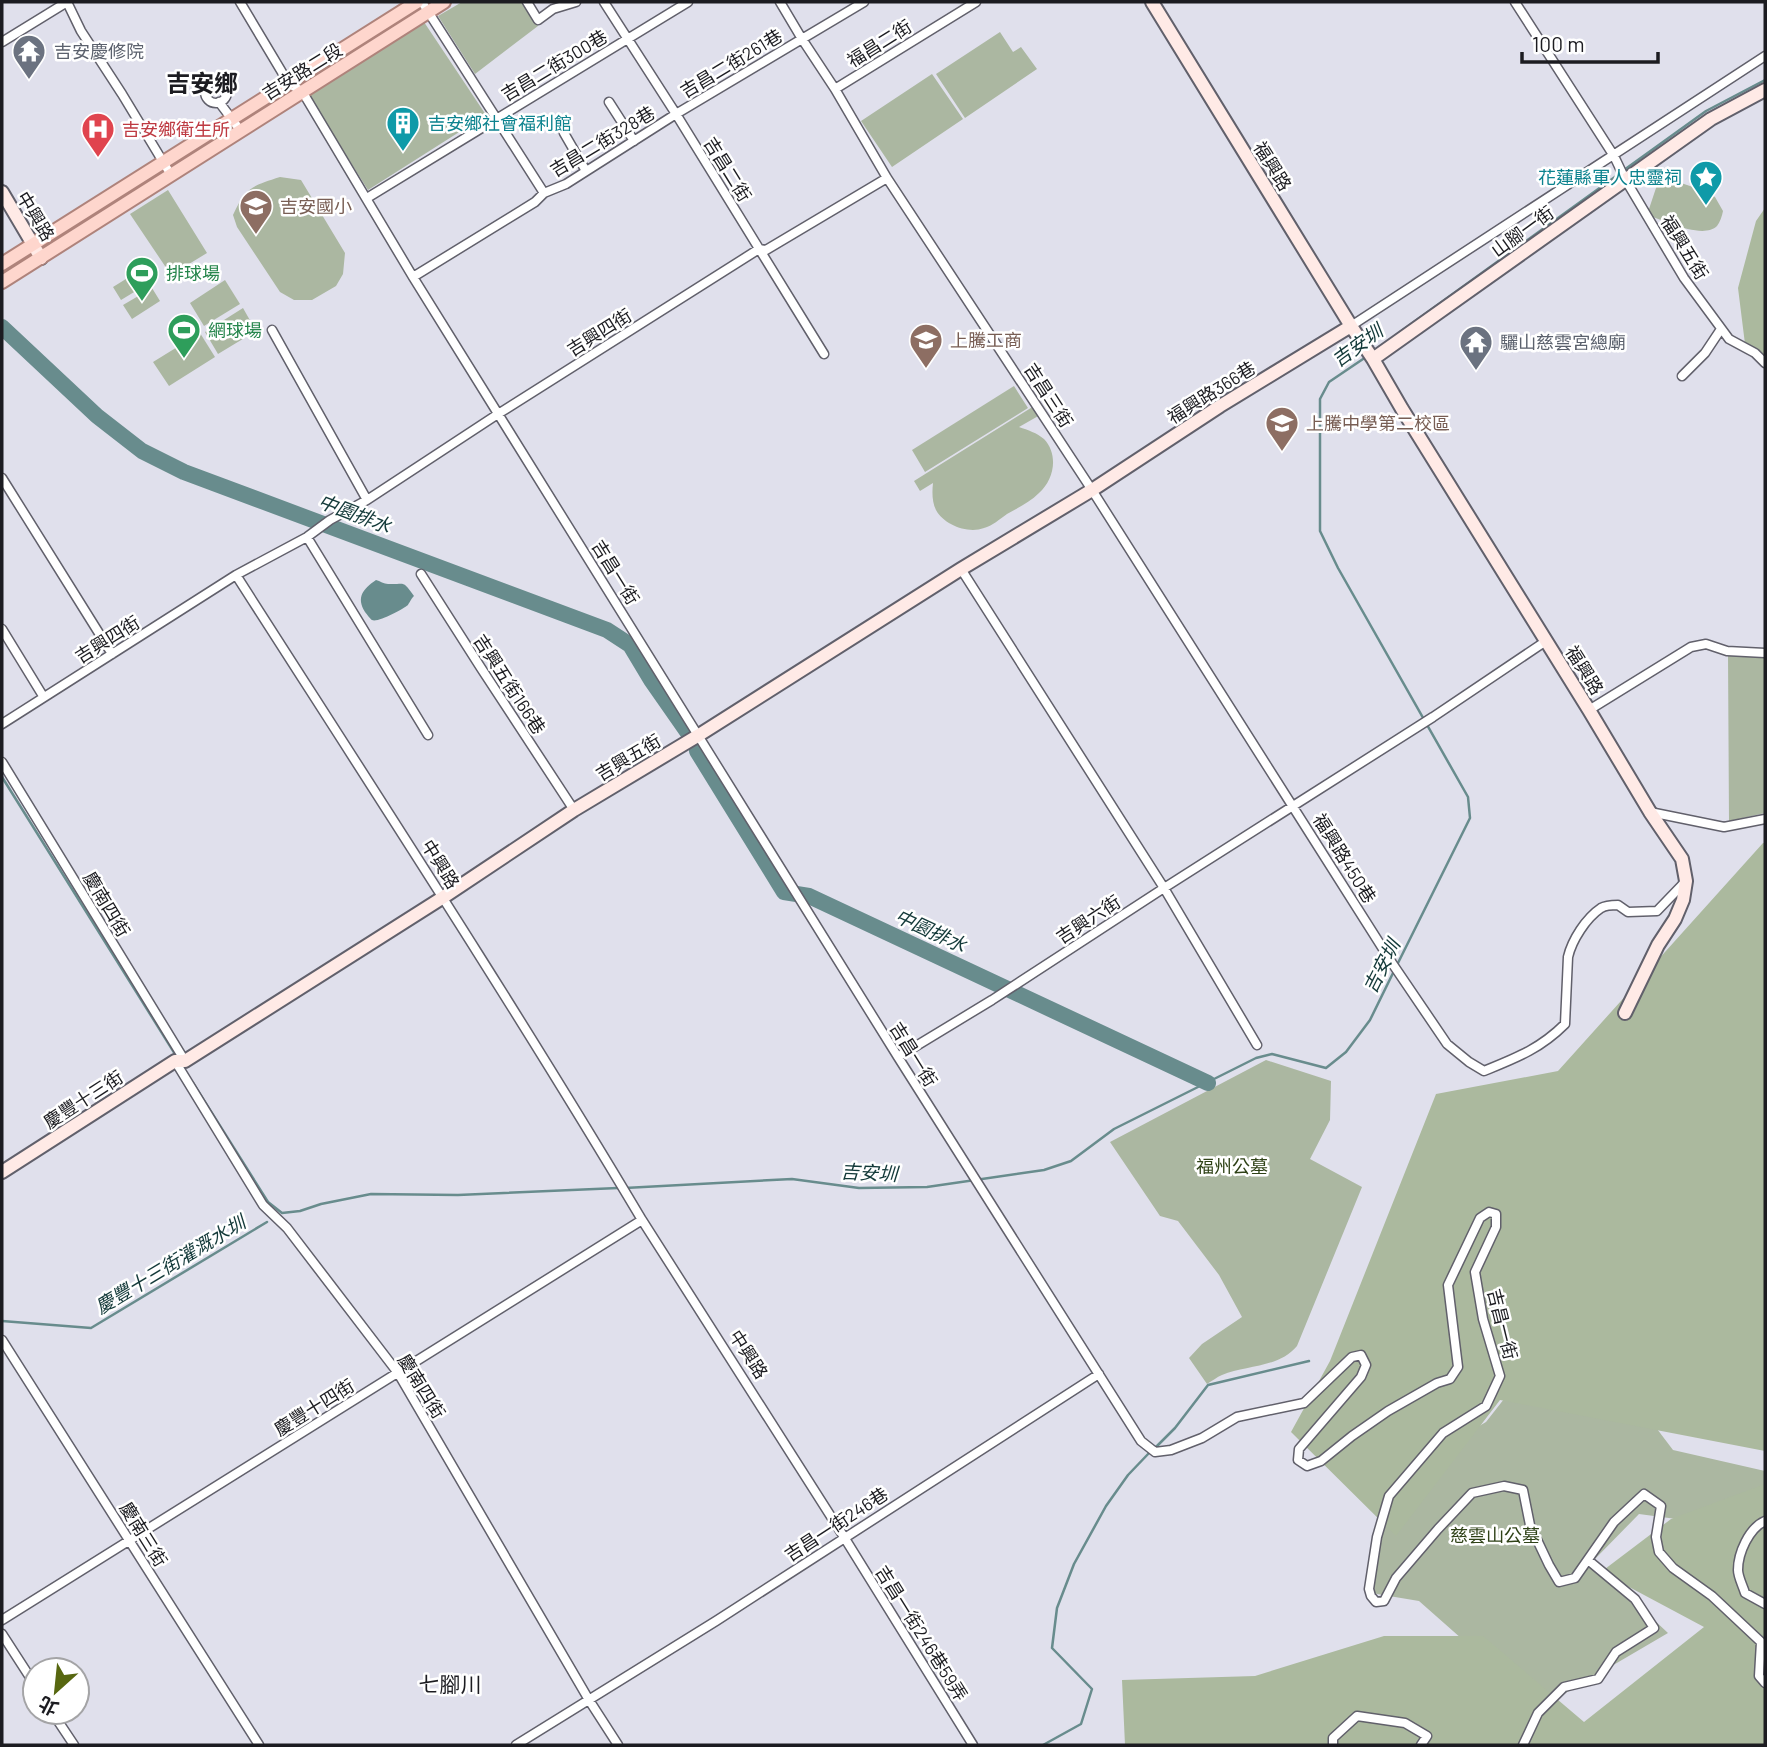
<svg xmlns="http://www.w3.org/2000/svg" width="1767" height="1747" font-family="Barlow,'Noto Sans TC',sans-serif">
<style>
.green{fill:#abb7a1}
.forest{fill:#abb99e}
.water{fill:#688c8d}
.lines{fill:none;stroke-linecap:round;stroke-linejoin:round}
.stream{stroke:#688c8d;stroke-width:2.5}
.river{stroke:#688c8d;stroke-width:16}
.street-casing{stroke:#61606b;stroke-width:11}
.secondary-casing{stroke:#61606b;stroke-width:16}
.primary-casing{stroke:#af837b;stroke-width:16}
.street{stroke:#fff;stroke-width:8}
.secondary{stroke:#ffeae6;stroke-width:12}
.primary{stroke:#fed6cd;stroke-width:12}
.labels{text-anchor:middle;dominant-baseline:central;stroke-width:5;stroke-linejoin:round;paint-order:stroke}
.street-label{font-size:18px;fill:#1c1c21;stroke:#fff}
.worship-label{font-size:18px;fill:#5b616d;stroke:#fff;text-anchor:start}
.culture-label{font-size:18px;fill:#0d838f;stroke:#fff;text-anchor:start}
.health-label{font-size:18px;fill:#be3a42;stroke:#fff;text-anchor:start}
.education-label{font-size:18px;fill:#785e54;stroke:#fff;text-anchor:start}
.leisure-label{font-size:18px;fill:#27864d;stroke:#fff;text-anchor:start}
.park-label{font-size:18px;fill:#2f4217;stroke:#fff}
.water-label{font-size:19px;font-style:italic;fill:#133939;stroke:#fff}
.quarter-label{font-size:21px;fill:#1c1c21;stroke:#fff}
.district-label{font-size:24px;font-weight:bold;fill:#1c1c21;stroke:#fff}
</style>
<rect width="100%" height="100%" fill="#e0e0ec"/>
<path class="green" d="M462 2H523L538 26 475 74 438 16Z
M422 19 486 115 368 190 306 92Z
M1000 32 1013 52 1021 47 1037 69 965 118 936 74Z
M932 74 963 119 892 167 861 121Z
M1660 176 1708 192 1715 197 1723 211C1722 216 1720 222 1717 226 1703 240 1663 220 1647 215Z
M280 177 301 180 345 253 343 274 336 286 312 300H294L280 292 237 227 233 215C246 187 252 186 280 177Z
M168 190 207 253 171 275 130 214Z
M142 269 149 283 121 300 113 287Z
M225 280 240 304 204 326 190 303Z
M152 288 160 301 132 319 123 305Z
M243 308 256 331 218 354 205 332Z
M200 333 215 357 169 386 153 362Z
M1014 386 1028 408 925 472 912 450Z
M1034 406 1040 415 1019 427C1028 430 1037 433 1044 439 1059 455 1054 480 1039 493 1030 502 1018 508 1007 514 1000 519 992 526 984 528 968 534 944 525 936 510 932 502 932 492 933 483L920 491 914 481Z
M1728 655H1765V813L1729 821Z
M1266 1060 1331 1081 1330 1120 1310 1159 1362 1187 1297 1346C1279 1368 1246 1365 1222 1375 1217 1377 1212 1381 1207 1384L1189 1358 1202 1344 1242 1317 1219 1275 1178 1221 1160 1216 1110 1142Z
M1551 1339 1629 1392 1673 1450 1765 1471V1512L1736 1527 1639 1514 1592 1562 1668 1633 1540 1708 1419 1601 1365 1592 1393 1501 1428 1456 1486 1422Z"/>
<path class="forest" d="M1765 208V355L1745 344 1738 288 1756 221Z
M1763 843H1765V1451L1500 1400 1396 1536 1291 1432 1330 1361 1436 1094 1558 1071Z
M1765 1484V1745H1125L1122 1680 1255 1676 1384 1636H1483L1584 1722 1704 1627 1601 1572 1671 1519Z"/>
<path class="water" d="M376 580C380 581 384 584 388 584 405 585 402 579 414 596 413 596 408 605 408 605 403 609 378 623 372 620 370 619 367 614 365 612 356 597 363 589 376 580Z"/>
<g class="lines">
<path class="stream" d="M1624 170 1706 111 1765 80
M1400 332 1619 174
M1366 357 1329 382 1320 399V531L1338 568 1468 797 1470 818 1397 965
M2 777 175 1054
M193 1083 268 1202 282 1213 300 1211 321 1204 371 1194 458 1195 618 1188
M625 1188 792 1179 859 1188 927 1187 1044 1170 1071 1161 1114 1129 1256 1058 1272 1054 1326 1068 1346 1052 1370 1020 1394 971
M2 1321 91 1328 267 1222
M1155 1448 1175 1428 1208 1385 1309 1361
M1043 1745 1081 1724 1092 1689 1052 1648 1057 1608 1074 1564 1106 1506 1128 1475 1150 1452"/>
<path class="river" d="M2 327 97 416 142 451 184 472 607 630 630 645 651 680 688 733
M697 751 784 892 809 896 1208 1083"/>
<defs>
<path id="street" d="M67 2 81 31 122 94 171 175
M240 2 289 84 302 91 413 277 898 1057 1141 1441 1155 1452 1171 1450 1202 1438 1237 1417 1304 1403 1352 1357 1361 1355 1366 1365 1361 1377 1299 1449 1298 1460 1307 1466 1321 1461 1352 1436 1388 1411 1437 1383 1450 1379 1458 1367 1448 1285 1480 1218 1489 1212 1496 1214V1227L1475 1272 1483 1319 1500 1376 1486 1406 1443 1433 1389 1496 1377 1537 1369 1589 1371 1596 1376 1602 1384 1601 1396 1578 1438 1529 1472 1493 1504 1486 1523 1490 1530 1525 1549 1565 1559 1582 1575 1578 1614 1522 1644 1494 1661 1506 1656 1537 1659 1552 1673 1568 1712 1596 1761 1642 1759 1676 1765 1683
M527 2 538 20 553 9 576 2
M604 2 676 114 824 354
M780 2 802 39 835 89 887 178 1092 490 1392 963 1447 1044 1469 1062 1484 1071C1516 1058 1540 1049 1565 1024L1568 957C1572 940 1586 918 1601 908 1606 905 1612 905 1618 905L1628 912 1657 911 1684 883
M1515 2 1614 156 1625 179 1684 278 1729 339 1755 353 1765 363
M2 42 67 2
M205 92a11 11 0 1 1 22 0a11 11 0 1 1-22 0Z
M835 89 976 2
M219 102 240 130
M609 102 634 141
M564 133 586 171
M544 193 566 184 676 114 864 2
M367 198 688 2
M413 277 535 202 544 193 422 2
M1351 326 1765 56
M272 330 367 500
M1682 376 1705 353 1721 329
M2 478 112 654
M307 537 428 735
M961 569 1164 888 1257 1045
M421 574 481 668 574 810
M236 575C373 789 512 1002 642 1220L844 1537 973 1745
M2 629 43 696
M1589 710 1691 647 1706 644 1727 651 1765 653
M2 724 236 575 307 537 330 520 367 500 498 414 759 249 766 250 887 178
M2 762 185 1061
M1650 812 1724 827 1765 819
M898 1057 992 1000 1164 888 1433 717 1546 641
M175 1061 263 1205 287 1228 398 1373 589 1700 618 1745
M2 1340 259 1745
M1765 1521C1749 1528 1738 1553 1738 1570 1738 1577 1743 1586 1745 1593L1765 1604
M2 1620 642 1220
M2 1634 35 1685
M52 1712 74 1745
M516 1745 716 1621 1099 1374
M1333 1745V1738L1357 1716 1405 1723 1427 1736 1421 1745
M1523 1745 1538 1713 1564 1687 1598 1679 1616 1652 1654 1628 1635 1599 1588 1560"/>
<path id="secondary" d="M1152 2 1351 326 1373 359 1402 409 1589 710 1650 812 1682 859 1686 881 1683 900 1675 919 1658 945 1625 1013
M2 192 41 258
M1373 359 1711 119 1765 90
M2 1172 175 1061H185L442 898 574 810 699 735 961 569 1092 490 1220 406 1351 326"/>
<path id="primary" d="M2 264 417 2
M2 282 444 2"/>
</defs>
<use href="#street" class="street-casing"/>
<use href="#secondary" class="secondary-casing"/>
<use href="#primary" class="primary-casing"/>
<use href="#street" class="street"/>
<use href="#secondary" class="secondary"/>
<use href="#primary" class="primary"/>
</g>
<defs>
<symbol id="temple-pin" viewBox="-11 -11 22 30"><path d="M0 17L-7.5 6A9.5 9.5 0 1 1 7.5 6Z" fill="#6b7280" stroke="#fff"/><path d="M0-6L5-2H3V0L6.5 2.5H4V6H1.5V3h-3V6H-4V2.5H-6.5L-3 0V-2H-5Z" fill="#fff"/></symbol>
<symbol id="building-pin" viewBox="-11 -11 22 30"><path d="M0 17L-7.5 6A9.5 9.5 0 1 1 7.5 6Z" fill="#0f9aa8" stroke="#fff"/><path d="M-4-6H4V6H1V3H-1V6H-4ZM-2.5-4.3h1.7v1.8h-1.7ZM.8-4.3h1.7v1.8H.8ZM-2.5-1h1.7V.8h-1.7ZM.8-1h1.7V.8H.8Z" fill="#fff"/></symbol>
<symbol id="hospital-pin" viewBox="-11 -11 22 30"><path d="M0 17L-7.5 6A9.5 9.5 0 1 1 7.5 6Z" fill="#e0444e" stroke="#fff"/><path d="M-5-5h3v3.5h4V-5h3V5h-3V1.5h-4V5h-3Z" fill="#fff"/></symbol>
<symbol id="sight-pin" viewBox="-11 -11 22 30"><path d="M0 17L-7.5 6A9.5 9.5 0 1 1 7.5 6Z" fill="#0f9aa8" stroke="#fff"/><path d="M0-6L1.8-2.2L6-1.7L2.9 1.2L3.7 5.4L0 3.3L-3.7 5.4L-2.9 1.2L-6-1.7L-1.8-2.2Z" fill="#fff"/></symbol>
<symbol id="school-pin" viewBox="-11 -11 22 30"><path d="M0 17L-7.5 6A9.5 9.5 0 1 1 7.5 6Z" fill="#8d6e63" stroke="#fff"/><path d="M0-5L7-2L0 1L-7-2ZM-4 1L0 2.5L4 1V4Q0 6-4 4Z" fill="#fff"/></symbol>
<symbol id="stadium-pin" viewBox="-11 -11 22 30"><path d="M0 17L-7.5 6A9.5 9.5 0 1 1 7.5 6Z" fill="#2e9e5b" stroke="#fff"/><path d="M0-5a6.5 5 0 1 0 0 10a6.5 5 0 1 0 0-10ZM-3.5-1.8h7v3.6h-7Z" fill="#fff"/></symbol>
</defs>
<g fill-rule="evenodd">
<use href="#temple-pin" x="10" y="32" width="38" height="52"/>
<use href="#building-pin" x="384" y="104" width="38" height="52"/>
<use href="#hospital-pin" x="79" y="110" width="38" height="52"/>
<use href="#sight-pin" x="1687" y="158" width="38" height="52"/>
<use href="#school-pin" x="237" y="187" width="38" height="52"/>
<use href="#stadium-pin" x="123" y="254" width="38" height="52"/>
<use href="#stadium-pin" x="165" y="311" width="38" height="52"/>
<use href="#school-pin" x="907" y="321" width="38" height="52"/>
<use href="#temple-pin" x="1457" y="323" width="38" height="52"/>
<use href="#school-pin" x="1263" y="404" width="38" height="52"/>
</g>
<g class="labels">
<g class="street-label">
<text transform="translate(879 43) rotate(-32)">福昌二街</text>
<text transform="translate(731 63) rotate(-31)">吉昌二街261巷</text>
<text transform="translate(554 65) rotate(-31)">吉昌二街300巷</text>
<text transform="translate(302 71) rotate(-32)">吉安路二段</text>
<text transform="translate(602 141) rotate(-31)">吉昌二街328巷</text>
<text transform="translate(1273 166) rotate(58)">福興路</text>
<text transform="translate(728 169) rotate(58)">吉昌二街</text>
<text transform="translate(36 216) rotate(59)">中興路</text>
<text transform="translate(1522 231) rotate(-36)">山腳一街</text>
<text transform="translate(1685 247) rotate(58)">福興五街</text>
<text transform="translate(599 332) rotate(-32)">吉興四街</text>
<text transform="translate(1211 392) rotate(-32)">福興路366巷</text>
<text transform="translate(1049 395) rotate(57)">吉昌三街</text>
<text transform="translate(616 572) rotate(58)">吉昌一街</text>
<text transform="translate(107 639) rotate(-32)">吉興四街</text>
<text transform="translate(1585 670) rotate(58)">福興路</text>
<text transform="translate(510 684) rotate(57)">吉興五街166巷</text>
<text transform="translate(628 757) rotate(-31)">吉興五街</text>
<text transform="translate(1345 858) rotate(58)">福興路450巷</text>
<text transform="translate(441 864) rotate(58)">中興路</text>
<text transform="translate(107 904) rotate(59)">慶南四街</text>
<text transform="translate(1088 919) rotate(-33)">吉興六街</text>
<text transform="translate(914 1054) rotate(58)">吉昌一街</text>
<text transform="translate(83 1099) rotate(-33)">慶豐十三街</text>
<text transform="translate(1503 1324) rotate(76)">吉昌一街</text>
<text transform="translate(749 1354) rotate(57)">中興路</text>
<text transform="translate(422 1386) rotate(58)">慶南四街</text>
<text transform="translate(314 1407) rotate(-32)">慶豐十四街</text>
<text transform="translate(836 1524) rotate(-33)">吉昌一街246巷</text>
<text transform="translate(144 1534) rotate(58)">慶南三街</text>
<text transform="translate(922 1633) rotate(58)">吉昌一街246巷59弄</text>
</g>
<g class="worship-label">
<text x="54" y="51">吉安慶修院</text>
<text x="1500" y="342">驪山慈雲宮總廟</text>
</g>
<g class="culture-label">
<text x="428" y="123">吉安鄉社會福利館</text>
<text x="1682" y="177" text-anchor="end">花蓮縣軍人忠靈祠</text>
</g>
<g class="health-label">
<text x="122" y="129">吉安鄉衛生所</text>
</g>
<g class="education-label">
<text x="280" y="206">吉安國小</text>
<text x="950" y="340">上騰工商</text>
<text x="1306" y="423">上騰中學第二校區</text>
</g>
<g class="leisure-label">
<text x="166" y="273">排球場</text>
<text x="208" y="330">網球場</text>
</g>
<g class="park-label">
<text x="1232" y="1166">福州公墓</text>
<text x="1495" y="1535">慈雲山公墓</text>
</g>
<g class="water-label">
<text transform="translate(1357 345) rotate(-36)">吉安圳</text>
<text transform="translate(355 513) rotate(21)">中園排水</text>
<text transform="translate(931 930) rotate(25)">中園排水</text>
<text transform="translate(1381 966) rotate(-63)">吉安圳</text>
<text transform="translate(869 1172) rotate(3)">吉安圳</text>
<text transform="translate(170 1264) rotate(-31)">慶豐十三街灌溉水圳</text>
</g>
<g class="quarter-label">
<text x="450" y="1683">七腳川</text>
</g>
<g class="district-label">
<text x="202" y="82">吉安鄉</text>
</g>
</g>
<rect width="1767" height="1747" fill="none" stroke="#1c1c21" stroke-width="7"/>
<g transform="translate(56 1691) rotate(207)"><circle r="33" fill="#ffffff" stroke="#a4a4a6" stroke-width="2"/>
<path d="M0-5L12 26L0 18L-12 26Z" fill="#576710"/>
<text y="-10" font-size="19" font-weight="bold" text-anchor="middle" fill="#1c1c21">北</text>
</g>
<path d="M1522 52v10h136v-10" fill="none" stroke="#1c1c21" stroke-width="3.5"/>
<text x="1532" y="52" font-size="21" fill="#1c1c21" stroke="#ffffff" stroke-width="5" paint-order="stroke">100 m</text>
</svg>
